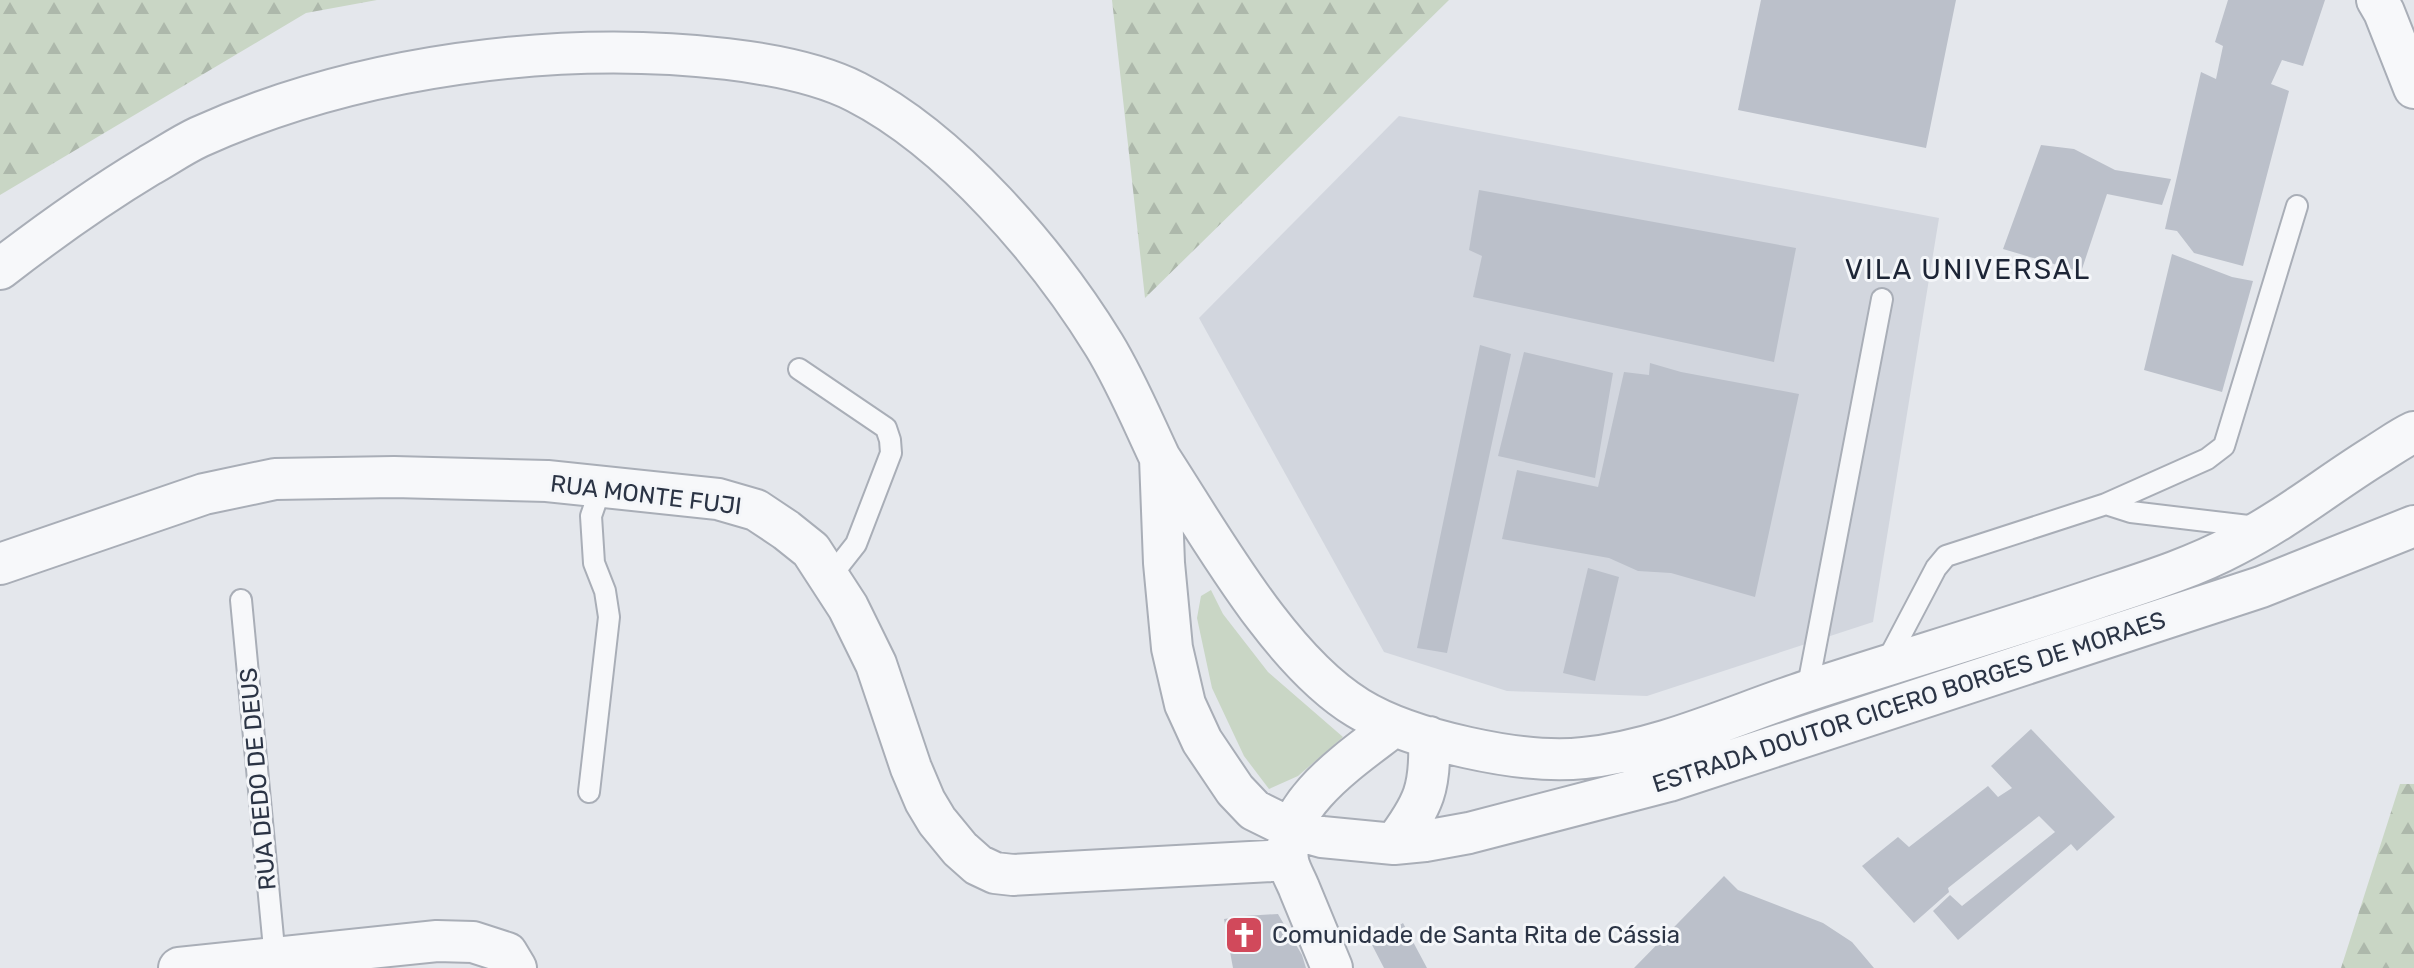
<svg xmlns="http://www.w3.org/2000/svg" width="2414" height="968" font-family="Rubik,sans-serif">
<style>
.built{fill:#d2d6de}
.green{fill:#c9d6c5}
.forest{fill:url(#forest-firs)}
.building{fill:#bbc0ca}
.lines{fill:none;stroke-linecap:round;stroke-linejoin:round}
.service-casing{stroke:#a9aeb7;stroke-width:24}
.minor-casing{stroke:#a9aeb7;stroke-width:44}
.service{stroke:#f7f8fa;stroke-width:20}
.minor{stroke:#f7f8fa;stroke-width:40}
.labels{text-anchor:middle;dominant-baseline:central;stroke-width:6;stroke-linejoin:round;paint-order:stroke}
.street-label{font-size:24px;fill:#2b3445;stroke:#f4f6f9}
.poi-label{font-size:24px;fill:#2b3445;stroke:#f4f6f9;text-anchor:start}
.quarter-label{font-size:28px;letter-spacing:2px;fill:#1d2536;stroke:#f4f6f9}
</style>
<defs>
<pattern id="forest-firs" width="22" height="20" patternUnits="userSpaceOnUse" patternTransform="scale(2)"><rect width="22" height="20" fill="#c9d6c5"/><path d="M5 1l3.5 6h-7zM16 11l3.5 6h-7z" fill="#adb8ab"/></pattern>
</defs>
<rect width="100%" height="100%" fill="#e4e7ec"/>
<path class="built" d="M1399 116 1939 218 1873 622 1647 696 1507 691 1384 652 1199 318Z"/>
<path class="green" d="M1211 590 1223 614 1268 672 1343 737 1298 776 1269 789 1244 756 1212 688 1197 618 1201 596Z"/>
<path class="forest" d="M0 0H377L306 13 0 195Z
M1112 0H1449L1145 298Z
M2400 784H2414V968H2341Z"/>
<path class="building" d="M1761 0H1956L1926 148 1738 110Z
M2228 0H2325L2303 66 2282 60 2271 84 2289 91 2243 266 2194 253 2177 231 2165 229 2201 72 2216 79 2223 46 2215 42Z
M2041 145 2074 149 2115 170 2171 179 2162 205 2107 194 2081 272 2003 249Z
M1479 190 1796 248 1774 362 1473 297 1482 256 1469 250Z
M2172 254 2232 277 2253 281 2222 392 2144 370Z
M1480 345 1511 354 1447 653 1417 648Z
M1524 352 1613 373 1595 478 1498 456Z
M1650 363 1681 372 1799 394 1755 597 1671 573 1638 571 1609 558 1502 539 1517 470 1598 487 1624 372 1649 375Z
M1588 568 1619 577 1595 681 1563 673Z
M2031 729 2115 817 2077 851 2071 844 1958 940 1933 911 1950 895 1962 906 2055 832 2039 816 1948 888 1949 892 1914 923 1862 866 1898 837 1909 847 1988 786 1998 797 2012 788 1991 766Z
M1724 876 1738 890 1823 923 1852 942 1874 968H1634Z
M1278 914 1302 955 1306 968H1233L1224 919 1244 916Z
M1403 923 1427 968H1384L1371 943Z"/>
<g class="lines">
<defs>
<path id="service" d="M799 369 886 428 890 440 891 453 856 544 830 577
M2106 504 2207 459 2224 446 2297 206
M241 600 275 959
M1886 663 1936 568 1946 556 2106 504 2131 512 2257 527
M1807 691 1882 299
M589 792 609 617 605 591 594 563 591 516 601 487"/>
<path id="minor" d="M2377 0 2384 12 2414 88
M0 269C49 231 97 197 150 165 166 156 182 145 199 137 356 66 557 39 727 59 769 64 819 73 856 92 952 141 1048 254 1104 345 1126 381 1142 420 1160 458
M2414 432C2401 438 2389 447 2376 455 2329 484 2285 520 2235 545 2190 569 2140 584 2092 600 1997 632 1902 660 1807 691 1734 715 1661 750 1584 758 1523 765 1410 740 1358 708 1279 660 1211 536 1160 458L1164 563 1172 648 1185 704 1202 741 1235 790 1254 810 1290 828 1322 837 1394 844 1425 841 1469 833 1669 781 2261 587 2414 526
M0 564 204 494 275 479 394 477 547 481 718 499 756 510 786 530 811 550 848 607 876 664 911 768 925 801 937 821 960 849 978 865 995 873 1013 875 1288 860
M1394 844C1424 804 1431 788 1429 737
M179 968 437 941 473 942 507 953 516 968
M1332 968C1321 941 1310 915 1299 888 1296 880 1289 869 1288 860 1280 804 1356 756 1394 726"/>
</defs>
<use href="#service" class="service-casing"/>
<use href="#minor" class="minor-casing"/>
<use href="#service" class="service"/>
<use href="#minor" class="minor"/>
</g>
<defs>
<symbol id="church-square" viewBox="-11 -11 22 22"><rect x="-9" y="-9" width="18" height="18" rx="4" fill="#d1495b" stroke="#f4f6f9"/><path d="M-1.2-6h2.4v3.5h3.3v2.4h-3.3V6h-2.4V-.1h-3.3v-2.4h3.3Z" fill="#fff"/></symbol>
</defs>
<g fill-rule="evenodd">
<use href="#church-square" x="1222" y="913" width="44" height="44"/>
</g>
<g class="labels">
<g class="street-label">
<text transform="translate(646 495) rotate(7)">RUA MONTE FUJI</text>
<text transform="translate(1909 702) rotate(-18)">ESTRADA DOUTOR CICERO BORGES DE MORAES</text>
<text transform="translate(258 779) rotate(-95)">RUA DEDO DE DEUS</text>
</g>
<g class="poi-label">
<text x="1272" y="935">Comunidade de Santa Rita de Cássia</text>
</g>
<g class="quarter-label">
<text x="1968" y="269">VILA UNIVERSAL</text>
</g>
</g>
</svg>
